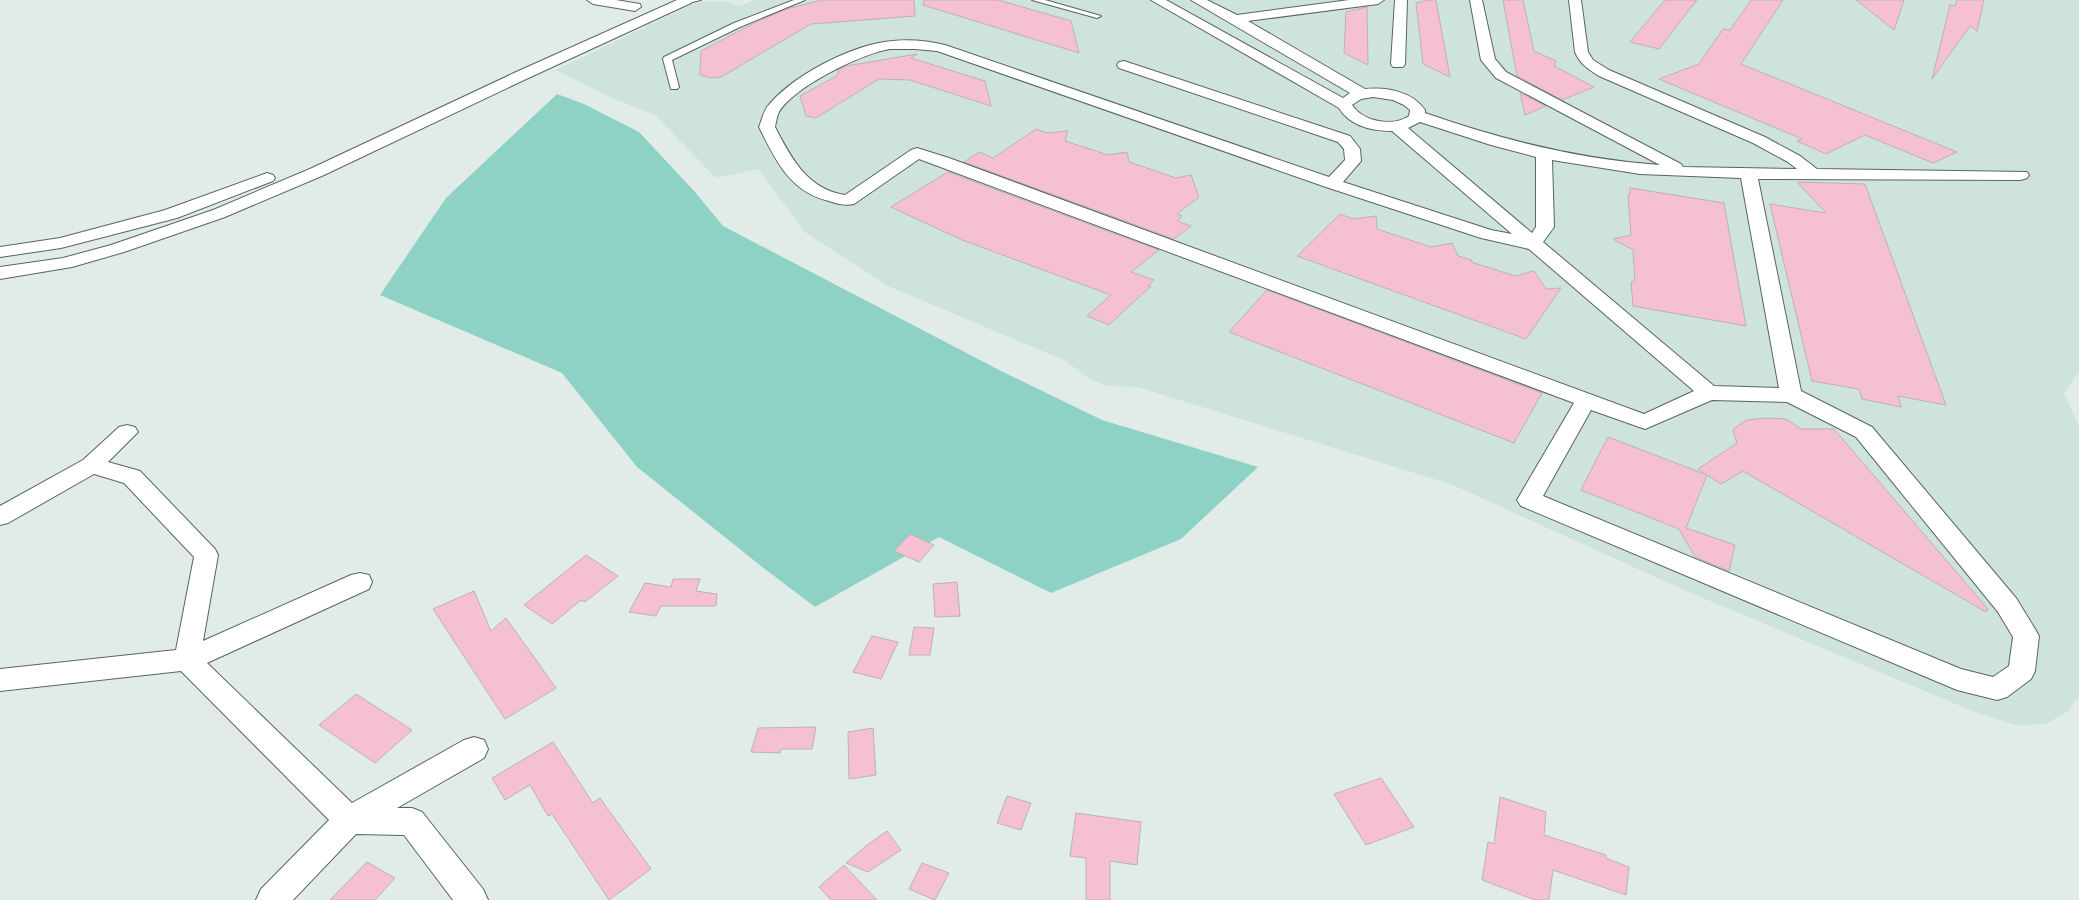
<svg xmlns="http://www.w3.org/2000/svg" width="2079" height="900" font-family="'DM Sans',sans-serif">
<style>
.built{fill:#cee2de}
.green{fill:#8dd2c4}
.building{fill:#f5c1d2;stroke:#bcb2b5}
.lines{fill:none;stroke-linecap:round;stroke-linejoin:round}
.service-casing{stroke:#5a6462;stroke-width:2}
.minor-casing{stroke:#5a6462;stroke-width:2}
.primary-casing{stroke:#5a6462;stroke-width:2}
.service{fill:#fff;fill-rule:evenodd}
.minor{fill:#fff;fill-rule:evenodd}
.primary{fill:#fff;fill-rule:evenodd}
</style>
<rect width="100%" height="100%" fill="#e1ece9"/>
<path class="built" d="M754 0H2079V372L2064 394 2079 426V697L2068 711 2046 724 2015 725 1975 712 1684 590 1453 485 1138 387 1107 386 1088 378 1066 361 888 286 806 233 758 169 716 178 655 115 609 97 556 70 695 3 723 1 740 6Z"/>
<path class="green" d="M557 94 584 104 639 132 695 192 723 226 1003 372 1102 420 1258 467 1181 539 1051 593 939 537 815 607 761 566 637 467 562 373 380 295 446 198Z"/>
<path class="building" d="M914 0 915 16 811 24 721 77 711 78 700 75 701 51 758 21 786 9 822 0Z
M924 0H998L1071 21 1079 53 923 5Z
M1427 0H1436L1450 77 1423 64 1416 3Z
M1503 0H1523L1534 51 1556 61 1554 66 1594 87 1562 100 1517 76Z
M1665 0H1697L1659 49 1630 42Z
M1751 0H1783L1741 64 1957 152 1933 163 1865 135 1826 154 1797 141 1802 139 1659 79 1699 64 1723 29 1730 30Z
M1856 0H1904L1894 30Z
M1957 0H1984L1977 31 1970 26 1932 79 1950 5 1955 6Z
M1367 7 1368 65 1344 53 1346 12Z
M917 54 911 58 985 81 991 106 910 80 879 79 816 118 806 116 800 96 838 75V70L846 66Z
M1520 93 1546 106 1525 115Z
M1036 129 1047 133 1068 131 1065 141 1108 155 1127 152 1129 162 1176 178 1191 175 1199 197 1177 214 1182 216 1177 221 1191 226 1174 239 964 162 979 152 993 158Z
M948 172 1159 250 1131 272 1154 280 1148 286H1151L1109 325 1087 316 1111 295 962 240 891 207Z
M1797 182 1865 184 1946 405 1898 396 1901 407 1862 399 1859 389 1812 381 1770 204 1826 213Z
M1630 188 1724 203 1746 326 1633 306 1631 282 1635 281 1633 250 1613 239 1631 235 1628 195 1630 194Z
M1340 214 1353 219 1376 216 1377 229 1431 247 1452 243 1458 256 1472 260 1471 262 1515 276 1534 271 1546 289 1561 288 1526 339 1297 256Z
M1267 290 1542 393 1514 443 1229 332Z
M1765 418 1786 419 1801 429H1834L1988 609 1986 612 1743 471 1721 484 1698 469 1737 443 1733 430 1740 424 1747 420Z
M1608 437 1707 475 1686 528 1735 545 1729 571 1695 557 1679 529 1581 490Z
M910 534 934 545 919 562 894 551Z
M586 555 618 576 585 602 581 600 552 624 524 605Z
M673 579H700L696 591 717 594 716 606H661L656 616 629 612 645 583 671 587Z
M957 582 960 616 935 617 933 584Z
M474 591 491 631 506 618 556 688 505 719 433 609Z
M914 627 934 628 930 655H909Z
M872 636 898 642 881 679 853 672Z
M356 694 412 730 375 763 319 725Z
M816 727 812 749H781L780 753 751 752 758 728Z
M873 728 876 775 849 779 848 732Z
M553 742 593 803 600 798 651 869 609 900 552 814 548 816 530 785 505 800 492 778Z
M1381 778 1414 827 1366 845 1334 794Z
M1007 796 1031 803 1021 830 997 823Z
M1500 797 1546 812 1544 835 1606 855V858L1629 867 1626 895 1553 870 1549 900H1535L1482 880 1488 842 1494 844Z
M1076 813 1141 822 1137 865 1110 861V900H1086V858L1070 856Z
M887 831 901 850 868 872 846 863 867 845Z
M367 862 395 878 375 900H330Z
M922 863 949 873 935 900 909 889Z
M844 865 877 900H831L819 887Z"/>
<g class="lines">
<defs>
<path id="service" d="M682 0H701L679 5 675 3Z
M794 0H805L740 27 672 60 679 87 677 89H671L663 59 664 57 734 23Z
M1032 0H1045L1101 16 1097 18Z"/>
<path id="minor" d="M587 0H616L640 4 641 7 635 11 593 4Z
M1151 0H1166L1343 98 1350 93 1191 0H1207L1237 15 1349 0H1384L1378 4 1248 21 1365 89C1386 87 1412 91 1425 110V113C1502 140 1578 159 1660 165L1496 78 1481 60 1470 0H1482L1495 59 1506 72 1681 164 1683 167 1797 169 1788 162 1753 143 1599 76C1588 69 1580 64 1575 52L1569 0H1581L1588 52 1593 60 1609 70 1765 137 1800 156 1817 169 2027 172 2029 175 2027 178 2021 180 1758 179 1801 391 1872 427 2016 598 2035 629 2039 636 2035 671 2031 679 2007 697 1997 700 1957 690 1521 506 1517 500 1574 403 919 159 854 204C845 206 838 204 829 201 790 192 776 161 759 127 762 120 763 113 767 107 791 77 846 48 884 42 904 39 925 40 945 45L1329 177 1345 160 1344 149 1338 142 1119 68 1117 65 1119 62 1124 61 1350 136 1360 149 1361 161 1343 182 1491 230 1512 234 1392 131C1372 131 1350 126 1339 108ZM890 49H915L937 51 1326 187 1481 238 1529 249 1694 391 1644 414 949 158 917 148 911 150 845 195C807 189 791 158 775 127 776 122 777 116 779 112 795 86 861 54 890 49ZM1373 97 1393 100 1404 105 1410 110 1409 116C1393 127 1363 122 1352 105L1361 99ZM1420 122 1491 145 1536 157V227L1532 233 1408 128ZM1552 160 1640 174 1741 178 1779 388 1714 386 1543 242 1554 227ZM1712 400 1787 402 1856 437 1998 612 2013 637 2009 666 1993 677 1961 669 1543 496 1591 410 1645 429Z
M1395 0H1407L1405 64 1403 67H1393L1391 64Z
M127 425 135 427 138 432 108 462 140 471 215 549 218 555 203 641 351 575 360 573 369 575 372 582 369 589 207 663 352 803 464 740 474 737 484 740 488 749 484 758 397 808H412L422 812 483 889 488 900H453L404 835 356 834 293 900H256L261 889 329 820 181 671 0 691V669L176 650 194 557 124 483 94 474 8 523 0 525V506L83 460 119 427Z"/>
<path id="primary" d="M677 0H693L691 3 524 80 324 175 225 217 124 252 72 267 0 279V267L63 258 111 245 213 210 312 168 514 73Z
M267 173 273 175 275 178 273 181 177 218 61 248 0 257V247L60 238 165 210Z"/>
</defs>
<use href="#service" class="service-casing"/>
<use href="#minor" class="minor-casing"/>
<use href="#primary" class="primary-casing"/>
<use href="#service" class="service"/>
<use href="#minor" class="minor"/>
<use href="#primary" class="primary"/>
</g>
</svg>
